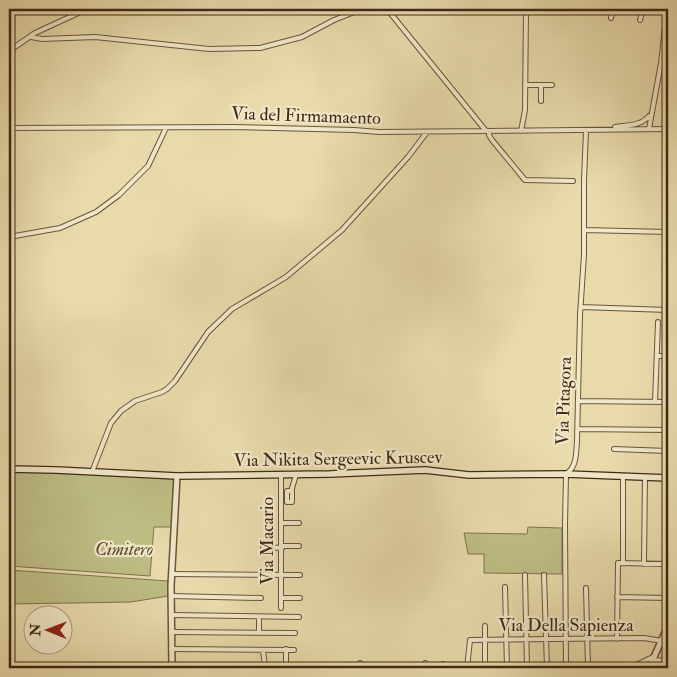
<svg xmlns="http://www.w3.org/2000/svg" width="677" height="677" font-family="'IM FELL Double Pica',serif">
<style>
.green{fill:#bdbd84;stroke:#7e734d}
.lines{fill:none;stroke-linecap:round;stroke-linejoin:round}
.minor-casing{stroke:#69553b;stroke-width:6}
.tertiary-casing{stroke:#69553b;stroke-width:8}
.secondary-casing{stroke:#3f2916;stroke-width:8}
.minor{stroke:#f0e7c8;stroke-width:4}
.tertiary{stroke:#f0e7c8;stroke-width:5}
.secondary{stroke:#f0e7c8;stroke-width:5.5}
.labels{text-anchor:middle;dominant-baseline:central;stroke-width:4.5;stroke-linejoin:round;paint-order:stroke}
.street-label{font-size:18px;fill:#3f2916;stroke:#f0e7c8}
.park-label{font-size:18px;font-style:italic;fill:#58472c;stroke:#f0e7c8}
</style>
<rect width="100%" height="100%" fill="#e8daab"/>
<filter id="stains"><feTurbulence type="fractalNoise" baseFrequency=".004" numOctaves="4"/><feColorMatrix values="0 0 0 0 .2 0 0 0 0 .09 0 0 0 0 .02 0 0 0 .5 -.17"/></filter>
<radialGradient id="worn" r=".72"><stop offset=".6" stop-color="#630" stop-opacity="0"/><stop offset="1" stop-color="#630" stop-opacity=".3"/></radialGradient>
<path class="green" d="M9 471 171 478 174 482 172 527H154L150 576 9 566Z
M528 527 562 528V574L484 573V554H468L464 533 527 534Z
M9 570 168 581V596L131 602 9 604Z"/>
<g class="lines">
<defs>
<path id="minor" d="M387 9 486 131
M611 18 613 9
M640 20 643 9
M31 37 42 39 95 37 209 49 260 48 302 37 334 20 362 9
M9 51 35 33 87 9
M526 85H552
M541 101V85
M615 127C627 125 641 126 649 116
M9 128 234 127 354 130 379 132 668 129
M649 129 661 63 667 9
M489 131V135L492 140 525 180 573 181
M521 131 525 110 526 9
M584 230 668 232
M9 237 60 228 96 212 119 195 148 166 166 128
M581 307 668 310
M657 356H668
M578 401 668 402
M655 402 658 322
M578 429 668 430
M614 449 668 451
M92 472 111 423 121 411 135 401 162 392 167 389 175 381 208 332 232 309 286 277 342 230 408 157 427 132
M281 475V608
M291 491H287V502H292V488L296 475
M281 523H299
M282 546H299
M263 547 282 548
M623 563V476
M644 564 645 477
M172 574 300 575
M525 575 527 668
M544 575 547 668
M505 587 507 668
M586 588 588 668
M171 596 261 598
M617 597 668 598
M281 598H300
M171 615 299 617
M485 626V668
M171 632 295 633
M259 633V617
M617 639 618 563 668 564
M171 649 294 650
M286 649V668
M263 650 265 667
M653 660 668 661
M360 663 361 668
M425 663 426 668
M393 666V668
M208 668 286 667
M443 668V664
M467 668 470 640 644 638 662 641
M566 668 565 525 566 474C577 467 576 453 577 441L580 315 584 255V180L586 131
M630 668 655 656"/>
<path id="tertiary" d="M172 668 171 586 177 476
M649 668 668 626"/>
<path id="secondary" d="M9 469 56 470 177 476 330 474 425 470 469 475 566 474 668 478"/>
</defs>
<use href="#minor" class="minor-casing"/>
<use href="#tertiary" class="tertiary-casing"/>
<use href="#secondary" class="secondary-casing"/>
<use href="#minor" class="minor"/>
<use href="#tertiary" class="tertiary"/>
<use href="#secondary" class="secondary"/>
</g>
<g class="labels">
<g class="street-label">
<text transform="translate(306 116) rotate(2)">Via del Firmamaento</text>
<text transform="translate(564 401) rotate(-88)">Via Pitagora</text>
<text transform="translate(338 459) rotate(-1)">Via Nikita Sergeevic Kruscev</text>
<text transform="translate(267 541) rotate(-90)">Via Macario</text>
<text x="566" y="625">Via Della Sapienza</text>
</g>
<g class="park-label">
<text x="124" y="549">Cimitero</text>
</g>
</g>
<rect width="677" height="677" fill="none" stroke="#e8daab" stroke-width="30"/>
<rect x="10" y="10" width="657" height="657" fill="none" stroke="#3f2916" stroke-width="2.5"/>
<rect x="15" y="15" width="647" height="647" fill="none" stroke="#3f2916"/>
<g transform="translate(48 630) rotate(271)"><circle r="24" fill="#f0e7c8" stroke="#a99b81"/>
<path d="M0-4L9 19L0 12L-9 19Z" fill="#8f2418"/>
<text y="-8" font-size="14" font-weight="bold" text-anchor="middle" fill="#3f2916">N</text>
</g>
<rect width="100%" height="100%" filter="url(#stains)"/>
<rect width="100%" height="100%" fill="url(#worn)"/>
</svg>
